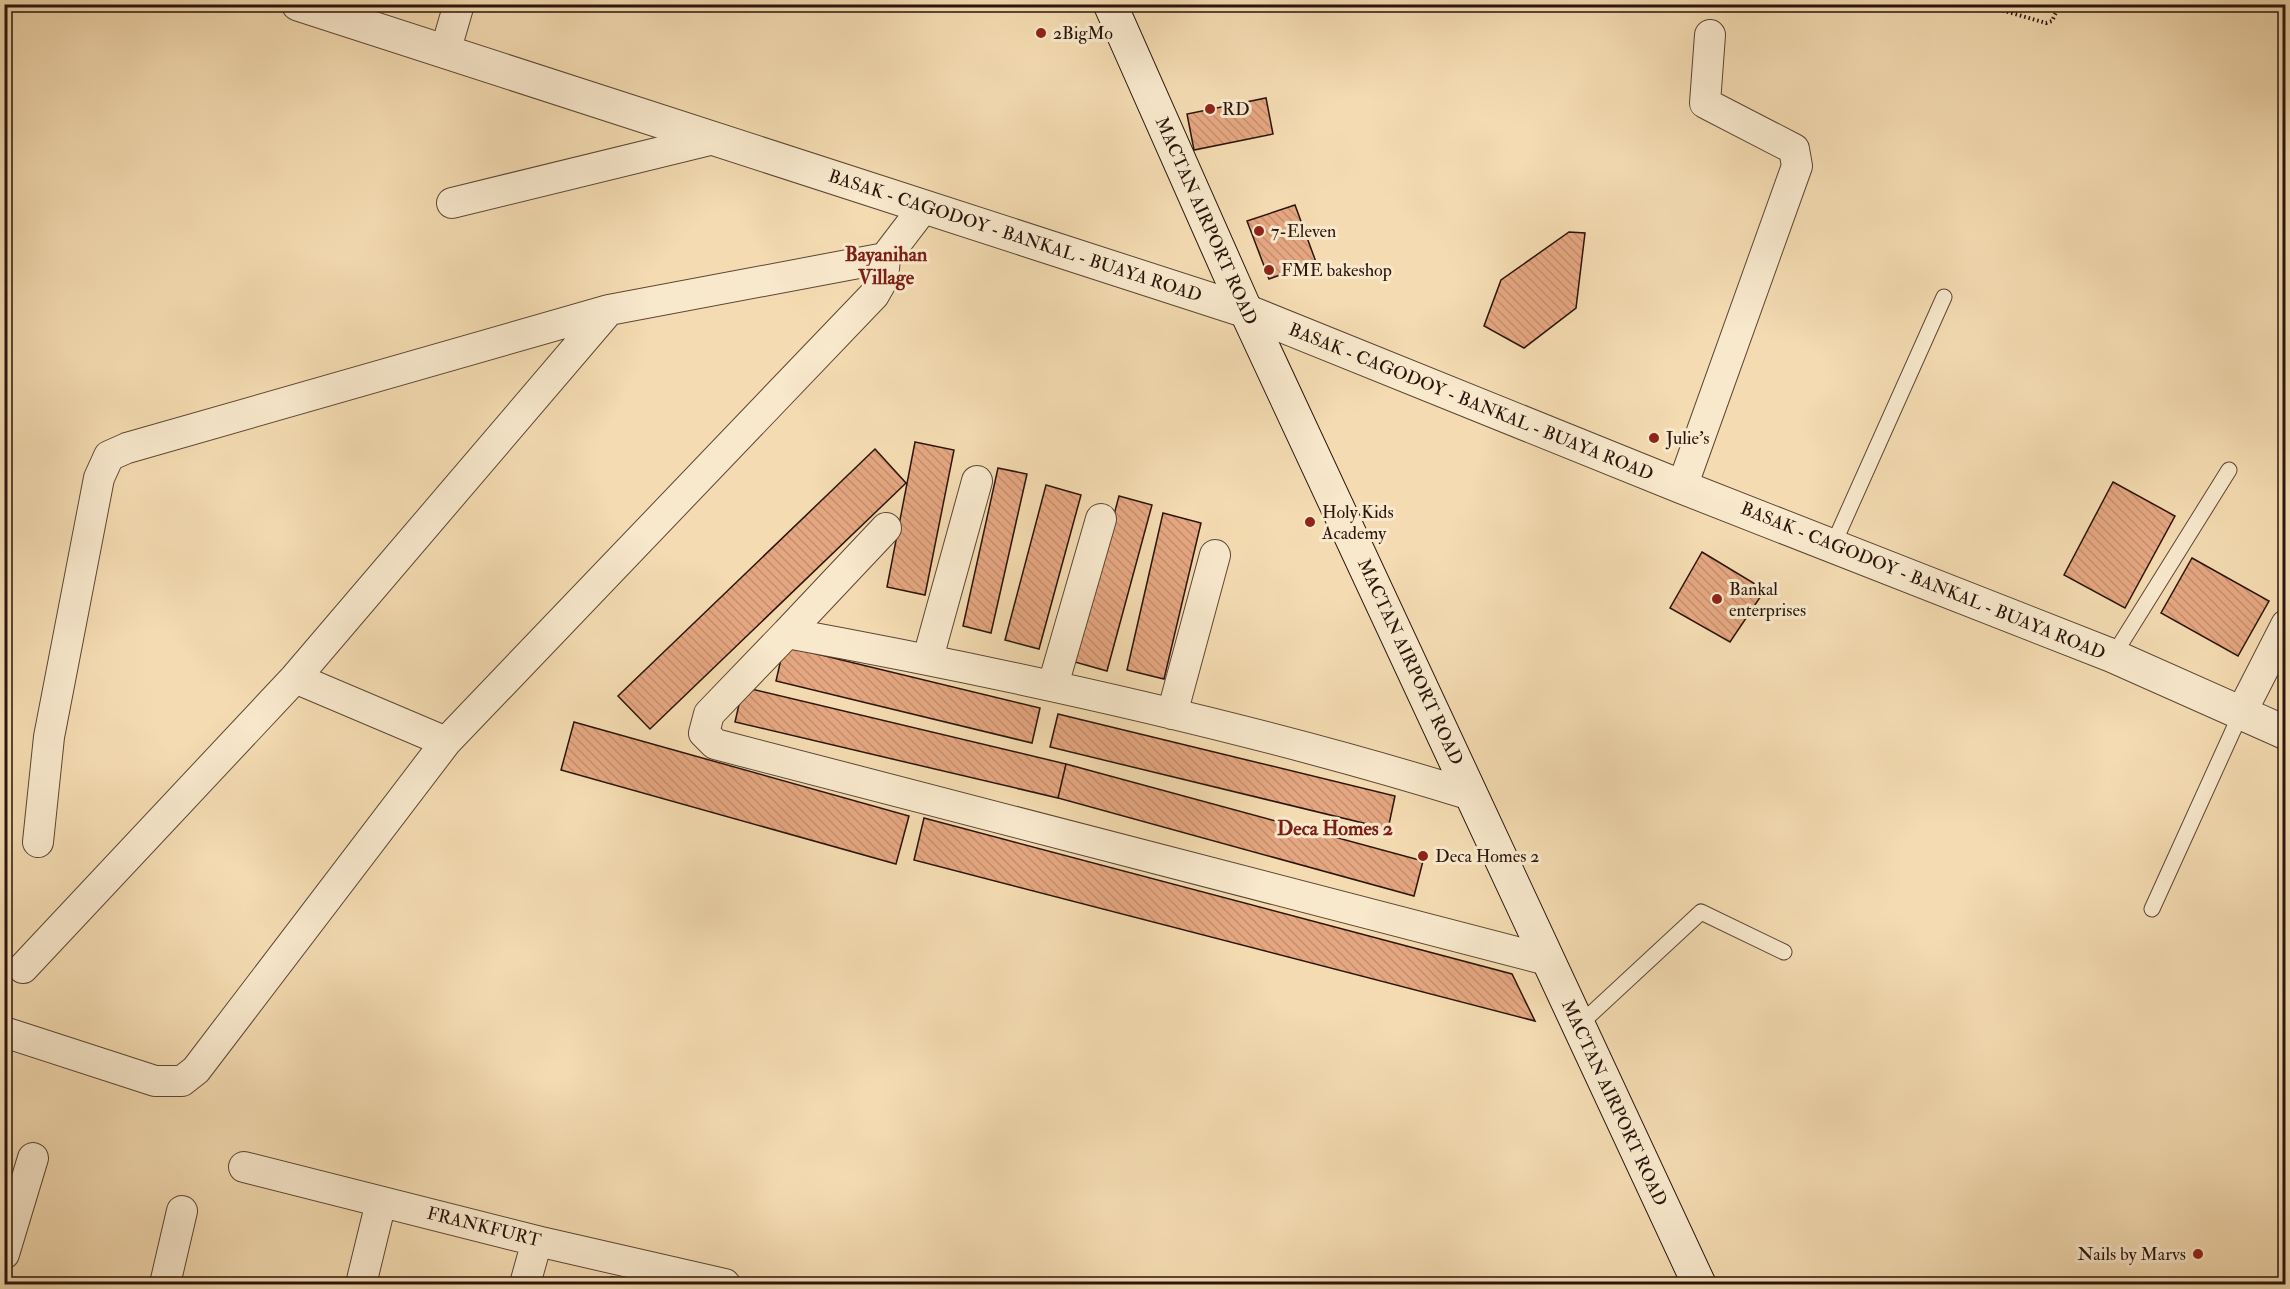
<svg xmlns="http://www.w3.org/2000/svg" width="2290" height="1289" font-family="'IM FELL Double Pica',serif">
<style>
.building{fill:url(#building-back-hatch);stroke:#2a150c;stroke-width:1.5}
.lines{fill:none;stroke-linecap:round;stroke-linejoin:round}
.service-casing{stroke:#5c4635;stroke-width:17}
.minor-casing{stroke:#5c4635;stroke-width:32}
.tertiary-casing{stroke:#5c4635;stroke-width:35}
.secondary-casing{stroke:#2a150c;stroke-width:35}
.path{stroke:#2a150c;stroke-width:4;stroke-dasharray:1.5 3;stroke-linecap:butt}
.service{stroke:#f8e8cc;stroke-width:15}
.minor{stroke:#f8e8cc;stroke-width:30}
.tertiary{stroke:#f8e8cc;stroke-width:33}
.secondary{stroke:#f8e8cc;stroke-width:33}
.poi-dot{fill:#8f2418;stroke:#f8e8cc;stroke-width:2}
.labels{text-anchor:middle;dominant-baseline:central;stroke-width:6;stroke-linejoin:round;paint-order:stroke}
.poi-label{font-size:18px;fill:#2a150c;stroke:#f8e8cc;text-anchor:start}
.street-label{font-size:18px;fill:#2a150c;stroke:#f8e8cc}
.neighbourhood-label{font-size:20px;font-weight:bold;fill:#7a1f14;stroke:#f8e8cc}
</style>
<defs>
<pattern id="building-back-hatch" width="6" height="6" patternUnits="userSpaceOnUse" patternTransform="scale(1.5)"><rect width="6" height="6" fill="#e5a781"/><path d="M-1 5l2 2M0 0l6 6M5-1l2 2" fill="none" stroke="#c58f6e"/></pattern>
</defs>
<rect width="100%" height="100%" fill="#f4dbb1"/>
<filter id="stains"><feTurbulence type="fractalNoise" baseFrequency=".00333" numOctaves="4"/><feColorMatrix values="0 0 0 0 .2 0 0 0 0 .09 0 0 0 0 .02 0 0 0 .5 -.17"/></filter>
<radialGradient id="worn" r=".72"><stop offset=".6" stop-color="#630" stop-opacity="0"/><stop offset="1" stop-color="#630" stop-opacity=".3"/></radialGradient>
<path class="building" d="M1266 98 1273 134 1194 150 1187 114Z
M1295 205 1316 262 1269 279 1247 221Z
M1569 232 1585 233 1576 308 1524 348 1484 326 1501 280Z
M915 442 954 450 925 595 887 587Z
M875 449 906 483 650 729 618 696Z
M998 468 1027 474 991 633 963 626Z
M2113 482 2175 516 2125 608 2064 575Z
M1046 485 1081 495 1039 649 1005 640Z
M1119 496 1152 505 1107 671 1075 662Z
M1163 513 1201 523 1164 679 1127 670Z
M1702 552 1765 590 1730 642 1670 608Z
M2192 558 2269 601 2238 656 2161 613Z
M784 646 1040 708 1032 743 776 681Z
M743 687 1066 764 1058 798 735 722Z
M1058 714 1395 796 1388 829 1050 747Z
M574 722 909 816 896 864 561 770Z
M1066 764 1423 861 1414 896 1058 798Z
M924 818 1512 974 1535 1021 914 860Z
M611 1277 658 1284H609Z"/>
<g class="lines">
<defs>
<path id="service" d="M1833 545 1944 297
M2113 656 2229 470
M2152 909 2241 713
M1578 1026 1701 912 1784 952"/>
<path id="minor" d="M445 52 459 4
M452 203 714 139
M1682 487 1797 166 1794 149 1705 103 1710 35
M787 633 886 528
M928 658 977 481
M295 678 446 742
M1053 685 1101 519
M2241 713 2286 625
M1172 714 1215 555
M1471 795C1249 726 1016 675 787 633L709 714 704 733 715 744 1547 960
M38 842 49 737 99 478 109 456 127 448 609 310 885 258 924 207
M23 968 295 678 609 310
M4 1032 155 1081H182L196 1070 446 742 874 295 883 279 885 258
M244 1167 537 1241 725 1284
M4 1254 33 1158
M165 1284 182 1211
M361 1284 381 1202
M525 1284 537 1241"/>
<path id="tertiary" d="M298 4 1246 311 1682 487 2113 656 2286 733"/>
<path id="secondary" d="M1110 4 1246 311 1699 1284"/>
</defs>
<use href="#service" class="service-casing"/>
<use href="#minor" class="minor-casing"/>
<use href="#tertiary" class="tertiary-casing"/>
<use href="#secondary" class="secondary-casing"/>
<path class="path" d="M1981 4 2046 23 2052 21 2060 4"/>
<use href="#service" class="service"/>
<use href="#minor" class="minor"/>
<use href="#tertiary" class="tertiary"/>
<use href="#secondary" class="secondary"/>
</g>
<g class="poi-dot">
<circle cx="1041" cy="33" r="6"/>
<circle cx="1210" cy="109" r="6"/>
<circle cx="1259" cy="231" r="6"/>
<circle cx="1269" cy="270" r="6"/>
<circle cx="1654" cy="438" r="6"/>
<circle cx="1310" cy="522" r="6"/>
<circle cx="1717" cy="599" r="6"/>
<circle cx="1423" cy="856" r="6"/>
<circle cx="2198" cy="1254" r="6"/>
</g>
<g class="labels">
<g class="poi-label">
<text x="1053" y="33">2BigMo</text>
<text x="1222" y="109">RD</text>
<text x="1271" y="231">7-Eleven</text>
<text x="1281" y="270">FME bakeshop</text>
<text x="1666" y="438">Julie's</text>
<text x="1322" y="512">Holy Kids<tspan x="1322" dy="21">Academy</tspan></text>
<text x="1729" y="589">Bankal<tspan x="1729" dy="21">enterprises</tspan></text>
<text x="1435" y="856">Deca Homes 2</text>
<text x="2186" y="1254" text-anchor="end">Nails by Marvs</text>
</g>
<g class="street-label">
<text transform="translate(1206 221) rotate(66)">MACTAN AIRPORT ROAD</text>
<text transform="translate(1015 236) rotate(18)">BASAK - CAGODOY - BANKAL - BUAYA ROAD</text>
<text transform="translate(1471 402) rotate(22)">BASAK - CAGODOY - BANKAL - BUAYA ROAD</text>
<text transform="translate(1923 581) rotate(22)">BASAK - CAGODOY - BANKAL - BUAYA ROAD</text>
<text transform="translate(1410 662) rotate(65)">MACTAN AIRPORT ROAD</text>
<text transform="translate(1614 1103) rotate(65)">MACTAN AIRPORT ROAD</text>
<text transform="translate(484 1227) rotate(14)">FRANKFURT</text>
</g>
<g class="neighbourhood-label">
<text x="886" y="254">Bayanihan<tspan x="886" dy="23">Village</tspan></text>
<text x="1335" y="828">Deca Homes 2</text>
</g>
</g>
<rect width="2290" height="1289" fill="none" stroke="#f4dbb1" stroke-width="24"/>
<rect x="6" y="6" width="2278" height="1277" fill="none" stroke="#2a150c" stroke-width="3"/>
<rect x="12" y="12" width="2266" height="1265" fill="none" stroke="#2a150c" stroke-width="1.5"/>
<rect width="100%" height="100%" filter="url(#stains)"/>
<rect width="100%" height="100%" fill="url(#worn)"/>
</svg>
